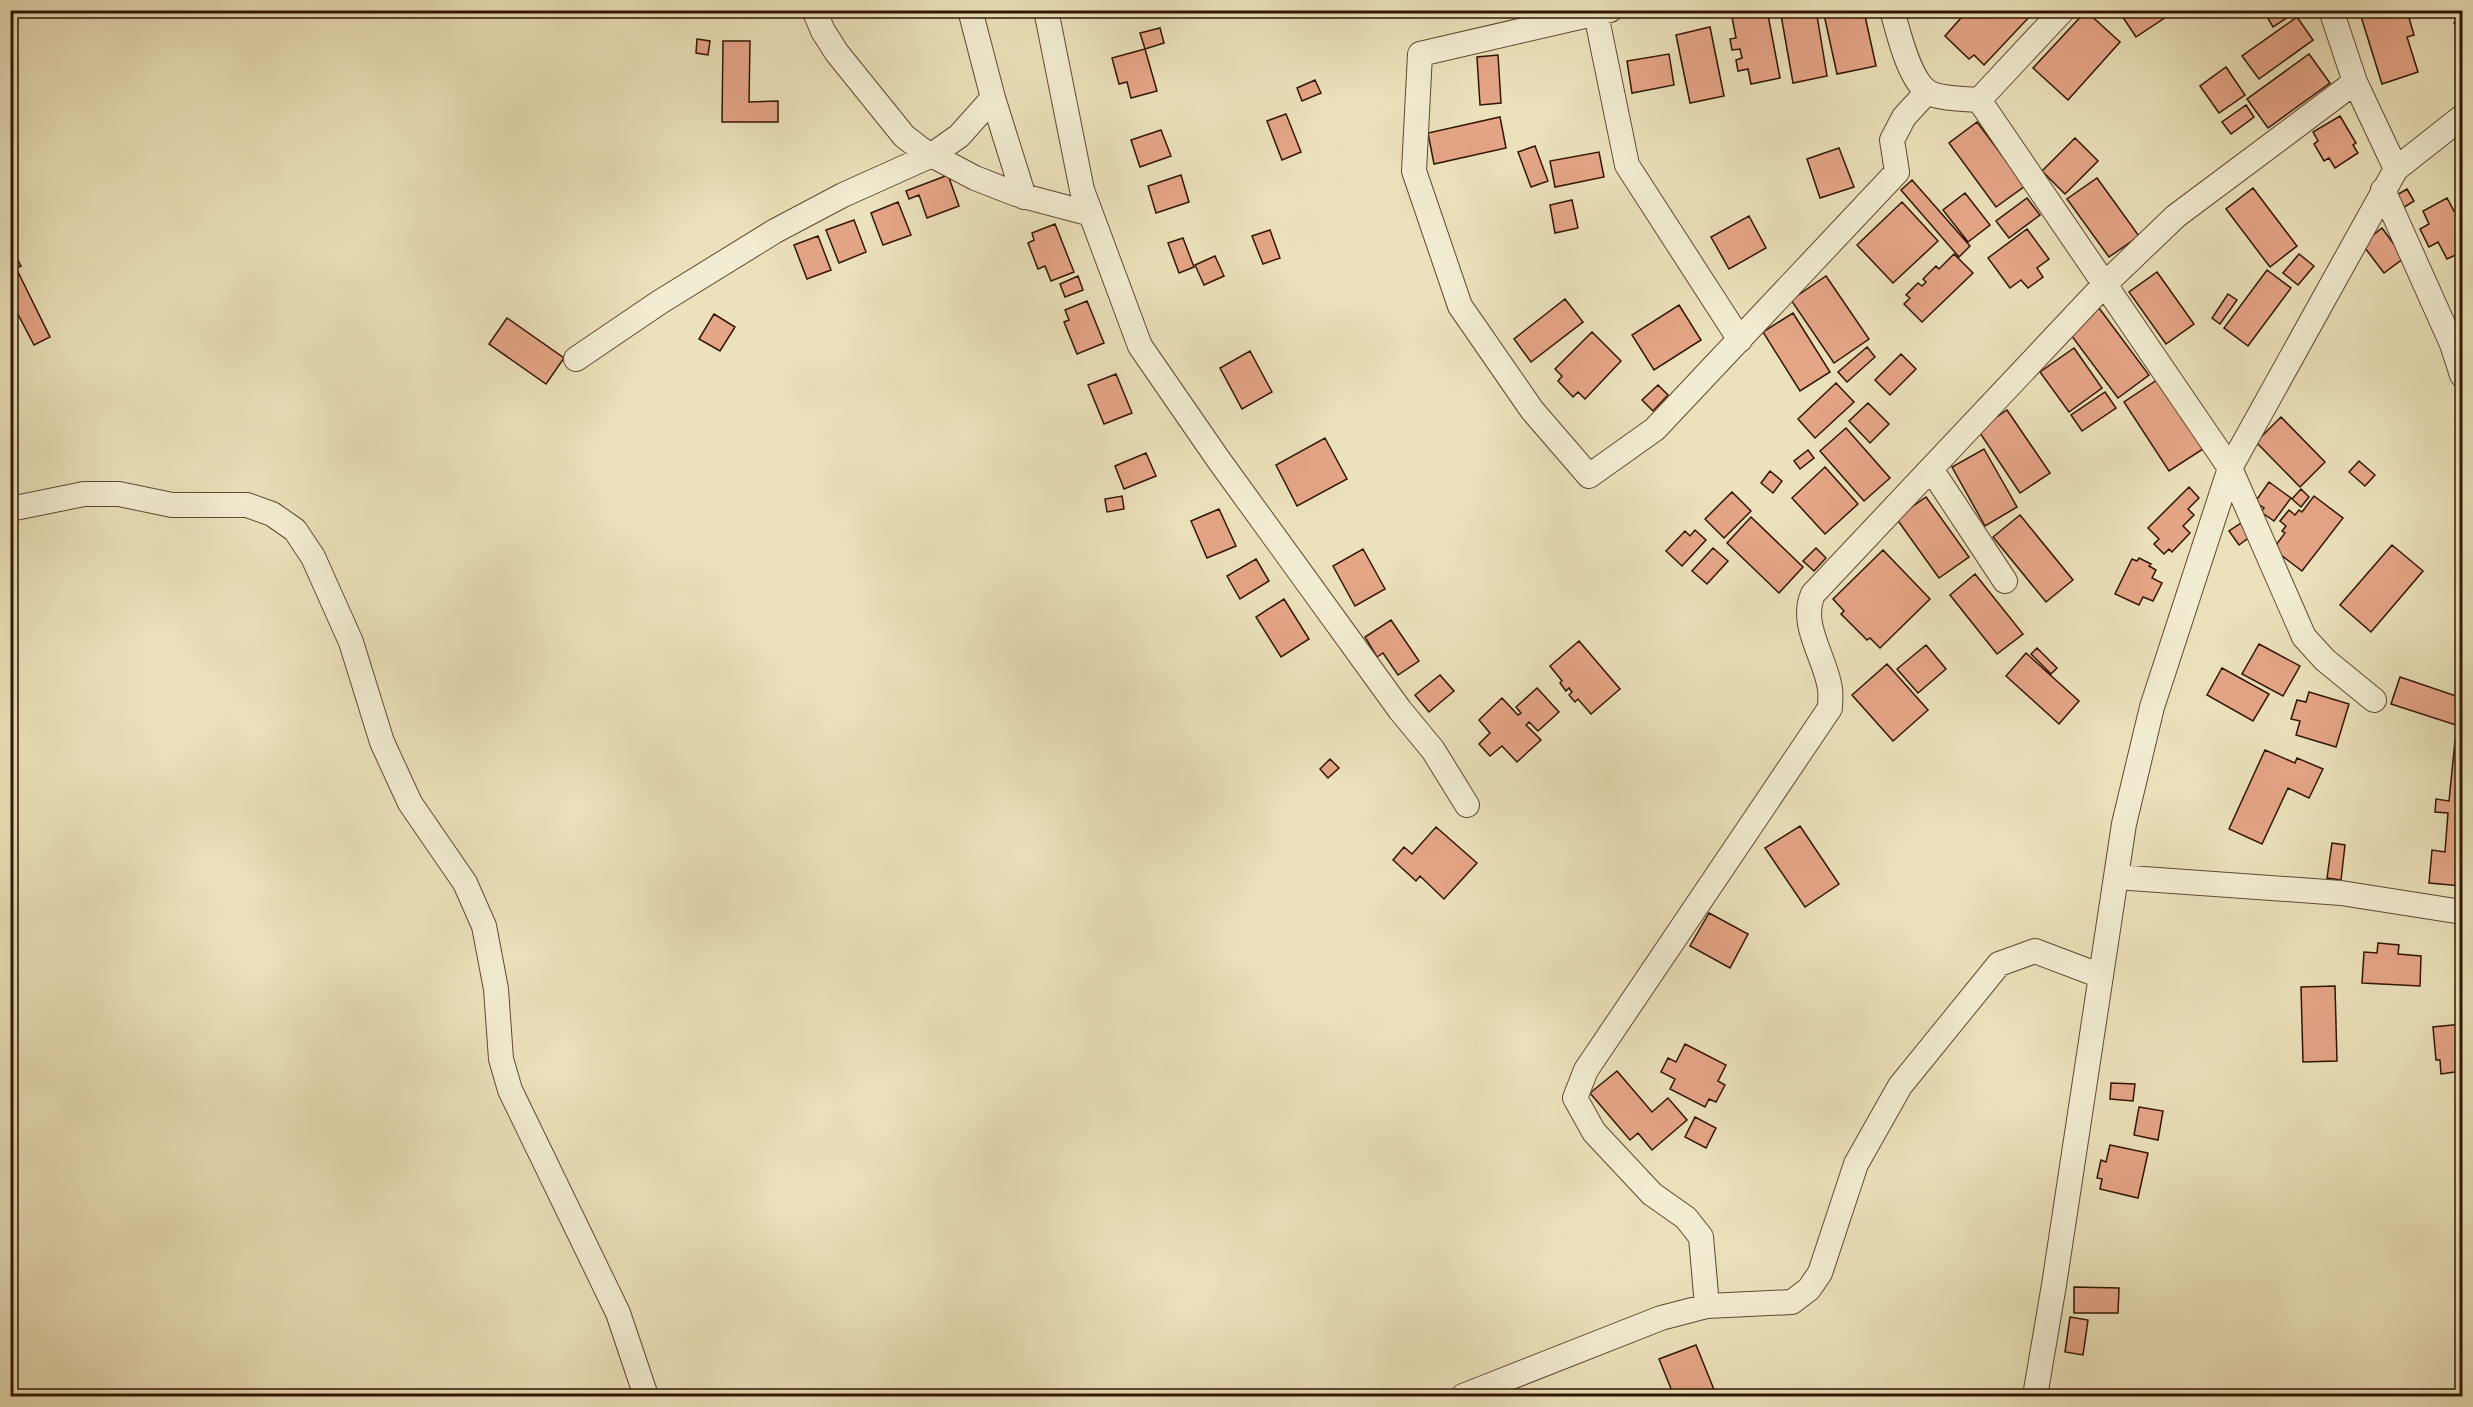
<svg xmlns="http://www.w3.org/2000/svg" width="2473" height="1407" font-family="'Libre Bodoni',serif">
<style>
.building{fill:#e5a587;stroke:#321502;stroke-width:1.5}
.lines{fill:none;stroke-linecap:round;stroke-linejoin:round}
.minor-casing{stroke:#604830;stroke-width:26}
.minor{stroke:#f2ecd2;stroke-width:24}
</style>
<rect width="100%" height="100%" fill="#ebe1ba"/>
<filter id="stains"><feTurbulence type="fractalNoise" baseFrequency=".00333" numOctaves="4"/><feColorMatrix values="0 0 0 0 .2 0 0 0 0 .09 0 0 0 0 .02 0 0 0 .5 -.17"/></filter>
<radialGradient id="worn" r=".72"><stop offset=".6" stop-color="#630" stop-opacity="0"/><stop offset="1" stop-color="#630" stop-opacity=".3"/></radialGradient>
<path class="building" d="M697 10H711V17L696 16Z
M1767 10 1780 78 1751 84 1748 69 1738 71 1736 60 1742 58 1740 49 1732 50 1730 39 1736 38 1732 17Z
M1808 10H1816L1827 76 1793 83 1781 15Z
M1823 10H1873V14L1865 16 1876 66 1837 74Z
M1924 10H1941L1942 12 1927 17Z
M1968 10H1975L1979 14 1982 10H2031L2033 13 1984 65 1974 55 1969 59 1945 36Z
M2118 10H2162L2166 17 2136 37Z
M2263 10H2299L2273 27Z
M2359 10H2399L2400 14 2407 11 2414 35 2407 37 2418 72 2382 84Z
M2086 11 2120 42 2068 100 2033 68Z
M2462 16V35L2454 23Z
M2297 17 2313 40 2259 79 2242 56Z
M1710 27 1724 96 1690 103 1676 35Z
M1160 28 1164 43 1145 49 1140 33Z
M697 39 710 41 708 55 696 53Z
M723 41H750L749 102 778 101V122H722Z
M1145 49 1157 91 1131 98 1127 82 1119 84 1112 58Z
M1669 54 1674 85 1632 93 1627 61Z
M2309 54 2330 83 2268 128 2247 99Z
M1498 55 1501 103 1480 105 1477 57Z
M2226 67 2245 95 2219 113 2200 86Z
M1315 80 1321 93 1302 101 1297 88Z
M2246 105 2254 117 2231 134 2222 122Z
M1286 114 1301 152 1282 160 1267 121Z
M2340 116 2356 143 2353 145 2358 153 2335 168 2329 158 2324 161 2314 144 2318 141 2313 132Z
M1500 117 1506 148 1434 164 1428 133Z
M1977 122 2025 186 1996 207 1949 143Z
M1161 130 1171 156 1140 167 1131 140Z
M2075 138 2098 161 2065 194 2042 171Z
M1535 146 1548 181 1531 187 1518 152Z
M1839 148 1854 187 1820 198 1807 159Z
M1599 152 1604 177 1555 187 1550 161Z
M948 175 959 206 927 218 919 195 909 199 906 191Z
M1181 175 1189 202 1156 213 1148 186Z
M2097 178 2139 236 2109 257 2067 199Z
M1912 180 1970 246 1959 257 1901 190Z
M2253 188 2297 246 2270 267 2226 209Z
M2407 189 2414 201 2403 208 2395 196Z
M1965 193 1990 225 1968 242 1943 210Z
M2027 198 2040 215 2009 238 1996 221Z
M2447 198 2454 211 2462 207V252L2447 259 2438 242 2429 247 2420 229 2429 224 2423 211Z
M1572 200 1578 228 1555 233 1550 205Z
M898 202 911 235 883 245 871 213Z
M1902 202 1938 241 1893 283 1857 245Z
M1749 216 1766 248 1729 269 1711 237Z
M854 220 866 252 839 263 826 230Z
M1055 224 1074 272 1051 281 1045 266 1038 269 1028 243 1034 240 1032 233Z
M2382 228 2404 258 2384 273 2362 244Z
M2027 229 2049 259 2037 268 2043 277 2028 288 2021 280 2010 288 1988 258Z
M1270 230 1280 258 1263 264 1252 236Z
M818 236 831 270 807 279 794 245Z
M1183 238 1194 267 1179 273 1168 243Z
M10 246 21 266 16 268 50 337 34 345 10 299Z
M1954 254 1973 273 1922 322 1904 304 1910 298 1906 295 1918 283 1922 286 1926 282 1923 279 1936 266 1939 269Z
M2299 254 2314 266 2298 285 2283 273Z
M1215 256 1224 276 1204 285 1195 265Z
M2267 270 2291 288 2248 346 2224 328Z
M2157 272 2194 324 2166 344 2129 292Z
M1078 276 1083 290 1065 297 1060 284Z
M1826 276 1869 339 1834 363 1791 300Z
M2228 294 2237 300 2220 324 2212 318Z
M1565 299 1583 322 1531 362 1514 339Z
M1087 301 1104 343 1077 354 1064 322 1069 320 1065 310Z
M1679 305 1701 340 1654 370 1632 335Z
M2099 308 2149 375 2118 398 2068 331Z
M1793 313 1830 372 1800 391 1763 332Z
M714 314 735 327 720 351 699 339Z
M507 318 564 358 546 384 489 344Z
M1592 332 1621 361 1585 399 1578 392 1573 397 1558 381 1562 376 1555 369Z
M1867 347 1875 357 1847 382 1838 372Z
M2074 348 2102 388 2069 412 2040 372Z
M1250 351 1272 392 1242 409 1220 368Z
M1901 354 1916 369 1890 395 1875 380Z
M1116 374 1132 413 1104 424 1088 385Z
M2157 380 2203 449 2169 471 2124 402Z
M1836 383 1854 402 1815 438 1798 419Z
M1658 385 1668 395 1653 411 1642 400Z
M2105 392 2116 408 2082 431 2071 415Z
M1868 403 1889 424 1870 443 1849 421Z
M2007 410 2050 473 2020 493 1978 430Z
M2281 417 2325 462 2300 487 2256 442Z
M1846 428 1890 478 1864 501 1820 451Z
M1325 438 1347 479 1297 506 1276 465Z
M1984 449 2017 507 1985 526 1952 467Z
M1808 450 1814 458 1800 469 1794 461Z
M1146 453 1156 476 1124 489 1115 466Z
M2359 461 2375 475 2365 486 2349 472Z
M1825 467 1858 504 1825 534 1792 498Z
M1770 471 1782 481 1773 493 1761 483Z
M2269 482 2291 498 2274 521 2261 512 2264 508 2255 502Z
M2189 487 2199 498 2188 509 2194 515 2183 526 2190 533 2172 552 2169 549 2164 554 2154 544 2159 539 2148 528Z
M2301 489 2309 497 2301 507 2292 499Z
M1732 492 1751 511 1724 538 1705 519Z
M1122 496 1124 509 1107 512 1105 499Z
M2314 496 2343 518 2302 571 2273 549 2285 533 2282 531 2286 526 2280 521 2289 510 2295 515 2299 510 2302 512Z
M1926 497 1969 557 1939 578 1896 518Z
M1219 509 1236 546 1207 558 1191 521Z
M2020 515 2073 580 2046 602 1993 537Z
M1751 517 1803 567 1779 593 1727 543Z
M2241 523 2251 536 2239 545 2229 531Z
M1695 530 1706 540 1682 566 1666 551 1685 531 1690 536Z
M2392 545 2423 571 2371 632 2340 605Z
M1713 548 1728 561 1707 584 1692 571Z
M1816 548 1826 558 1814 571 1803 561Z
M1363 549 1385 589 1355 606 1333 566Z
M1883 550 1930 599 1880 648 1870 638 1867 640 1841 614 1844 611 1833 599Z
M2139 558 2151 564 2149 566 2156 570 2152 578 2162 583 2153 601 2143 597 2139 605 2115 594 2132 559 2137 561Z
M1256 559 1269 581 1240 599 1227 576Z
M1975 574 2023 634 1997 654 1950 595Z
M1284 599 1309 639 1281 657 1256 617Z
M1391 620 1419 661 1398 675 1383 653 1377 657 1365 637Z
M1579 641 1620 689 1591 714 1578 699 1575 702 1569 695 1572 692 1569 688 1566 691 1560 683 1562 681 1550 666Z
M2259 644 2300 666 2283 696 2242 674Z
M1926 645 1946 669 1918 693 1897 669Z
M2037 648 2057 668 2051 674 2031 654Z
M2026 653 2079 701 2059 724 2006 676Z
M1887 664 1928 710 1893 741 1852 695Z
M2222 668 2269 694 2253 721 2207 695Z
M1440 675 1454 691 1429 712 1415 695Z
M2400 677 2462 698V727L2391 704Z
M1537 688 1559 712 1538 731 1529 722 1526 725 1541 740 1517 762 1502 746 1490 756 1479 744 1490 733 1479 720 1502 698 1518 715 1521 713 1516 707Z
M2309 692 2349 704 2336 747 2296 735 2300 721 2291 719 2297 700 2306 702Z
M2455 741 2462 742V886L2429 883 2432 850 2445 852 2448 813 2435 812 2436 799 2449 801Z
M2265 750 2295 763 2297 758 2323 769 2309 798 2288 788 2262 844 2229 829Z
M1330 759 1339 768 1328 778 1320 769Z
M1800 826 1839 884 1805 907 1765 848Z
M1436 827 1477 863 1444 899 1420 876 1416 881 1393 860 1404 847 1412 854Z
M2332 843 2345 845 2341 880 2327 878Z
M1709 913 1748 934 1730 968 1690 946Z
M2378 943 2399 945 2398 954 2421 956 2420 986 2362 983 2364 952 2377 953Z
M2335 986 2337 1061 2303 1062 2301 987Z
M2462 1024V1071L2441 1074 2440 1060H2436L2433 1027Z
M1685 1044 1726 1065 1718 1081 1725 1085 1716 1102 1709 1099 1705 1107 1670 1089 1675 1079 1661 1072 1668 1058 1676 1062Z
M1617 1071 1652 1112 1668 1098 1687 1120 1652 1150 1638 1133 1630 1140 1590 1093Z
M2111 1083 2135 1084 2133 1101 2110 1099Z
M2139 1107 2163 1111 2158 1140 2134 1135Z
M1695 1117 1716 1128 1706 1148 1685 1137Z
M2110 1145 2148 1153 2138 1198 2100 1189 2102 1179 2097 1178 2101 1160 2106 1162Z
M2074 1287 2119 1288 2118 1313H2074Z
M2070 1317 2088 1320 2083 1355 2065 1352Z
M1696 1345 1715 1392 1703 1396H1691L1690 1393 1674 1396 1659 1359Z"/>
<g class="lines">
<defs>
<path id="minor" d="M814 10 823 31 837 53 904 136 922 150 975 178 1016 194 1091 214
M970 10 993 98 1024 197
M1046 10 1082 190 1140 346 1218 459 1400 710 1433 750 1467 805
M1610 10 1420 54 1414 171 1460 306 1532 410 1589 476 1655 429 1897 172 1892 140 1904 117 1927 92
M1892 10C1898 31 1909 80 1928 92 1939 99 1965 99 1979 100L2230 468 2304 637 2325 660 2374 700
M2331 10 2355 82 2396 169
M1596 14 1627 165 1740 340
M1979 100 2063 10
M2383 190 2452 344 2462 375
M576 359 660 302 775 231 843 195 932 155 959 136 993 98
M1931 469 2005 581
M10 509 84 494H119L172 505H247L272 514 295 530 313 557 351 642 382 742 410 803 465 883 484 926 496 989 501 1059 510 1090 618 1313 646 1396
M2116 877 2341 893 2462 912
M1707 1306 1701 1237 1686 1218 1652 1194 1594 1132 1575 1098 1586 1070 1830 708C1830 702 1831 695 1830 689 1826 658 1799 625 1813 594L2105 284 2176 216 2355 82
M1463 1396 1661 1318 1707 1306 1792 1302 1809 1289 1820 1273 1856 1164 1900 1086 1999 964 2035 951 2101 976
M2035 1396 2054 1285 2124 824 2152 707 2230 468 2396 169 2462 117"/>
</defs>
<use href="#minor" class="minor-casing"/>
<use href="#minor" class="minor"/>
</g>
<rect width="2473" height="1407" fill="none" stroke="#ebe1ba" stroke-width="36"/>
<rect x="12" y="12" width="2449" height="1383" fill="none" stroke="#321502" stroke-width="3"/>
<rect x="18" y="18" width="2437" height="1371" fill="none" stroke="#321502" stroke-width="1.5"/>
<rect width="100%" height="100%" filter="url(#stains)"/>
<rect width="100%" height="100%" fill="url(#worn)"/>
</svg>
